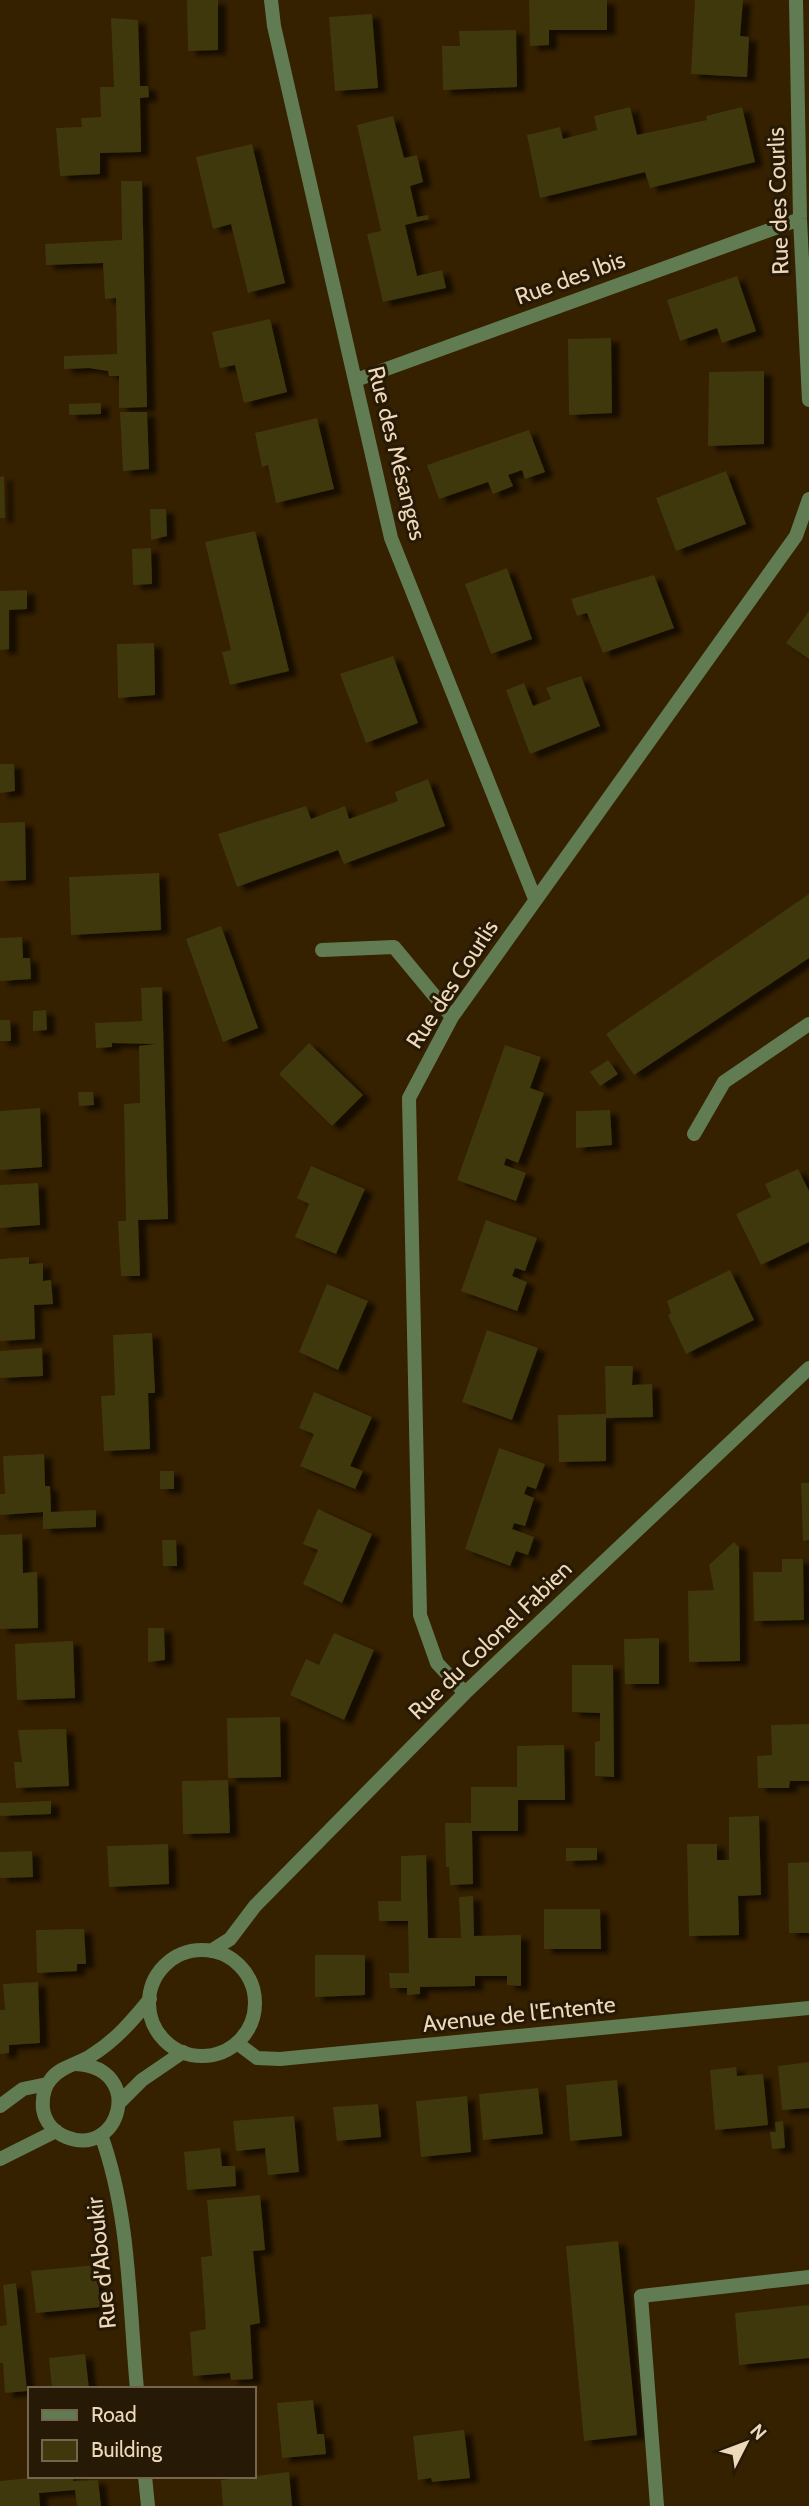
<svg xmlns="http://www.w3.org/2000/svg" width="809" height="2506" font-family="Cabin,sans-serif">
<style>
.building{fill:#41370c;filter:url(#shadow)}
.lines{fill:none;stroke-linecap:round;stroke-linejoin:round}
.service{stroke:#617c53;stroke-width:14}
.minor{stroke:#617c53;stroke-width:14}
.labels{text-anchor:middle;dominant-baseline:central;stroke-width:6;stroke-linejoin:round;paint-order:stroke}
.street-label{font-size:23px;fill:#eed8ba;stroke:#261906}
</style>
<defs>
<filter id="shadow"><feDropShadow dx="8" dy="4.5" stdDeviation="2" flood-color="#0009"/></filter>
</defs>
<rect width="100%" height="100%" fill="#352000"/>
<path class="building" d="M187 0H218V50L188 51Z
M529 0H607V30H549V45L530 46Z
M695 0H743L740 36 749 37 747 77 691 74Z
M372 14 378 88 335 91 329 17Z
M111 18 138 20 140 86H148L149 97 140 98 141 152 100 153V174L60 176 56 128 82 127 81 118 101 117 100 87H114Z
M516 30 517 87 443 90 442 46H460L459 31Z
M630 107 637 135 707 120 706 116 742 107 755 162 650 188 645 172 540 198 527 135 560 127 563 139 597 130 594 116Z
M393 116 404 158 417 155 423 182 410 186 417 217 428 215 429 219 405 225 417 276 442 270 446 288 383 302 367 234 381 231 357 125Z
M252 144 285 283 248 293 231 224 213 229 196 157Z
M121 181H142L147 407 119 408V376H109L108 371 89 368 64 369V356L117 354 116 298 105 299 103 263 46 265 45 244 122 240Z
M737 276 756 331 722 343 717 328 680 341 667 300Z
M270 319 287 392 244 403 235 365 220 368 212 332Z
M611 338 612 413 569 415 568 339Z
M764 371V444L708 446 709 372Z
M101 403V414L69 415V404Z
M120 412H147L149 469 123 471Z
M317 418 334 489 276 503 268 465 262 467 255 433Z
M529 430 545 472 525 479 522 470 508 475 513 486 493 494 488 482 439 499 427 465Z
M726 471 746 524 676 551 656 498Z
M4 476 5 518H0V477Z
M150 509H166L167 536 151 540Z
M255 531 289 671 230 685 222 652 231 650 205 542Z
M151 548 152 584 133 585 132 549Z
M507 568 532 639 491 654 465 584Z
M654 575 674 628 603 653 587 613 577 616 571 599Z
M27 590V609L9 610V649L0 650V591Z
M809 611V659L786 643Z
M154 643 155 695 118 698 117 644Z
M393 656 418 723 366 743 340 674Z
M581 676 600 726 530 754 506 690 524 683 533 706 551 699 546 688Z
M0 764H14L15 791 0 793Z
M428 779 445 826 344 864 338 850 237 887 218 834 306 806 311 819 345 806 349 819 398 801 395 792Z
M25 822 26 880 0 881V823Z
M159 873 161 930 71 935 69 877Z
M809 894V958L634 1075 606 1034Z
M221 926 258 1028 223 1042 186 939Z
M22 937 23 958H30L31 979 0 981V938Z
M162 987 168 1219 138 1220 140 1276H121L118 1221H126L124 1104 140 1103 139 1046 157 1044 112 1043V1047L96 1048 95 1023 142 1021 141 988Z
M46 1010 47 1030 33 1031V1011Z
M0 1020H10L11 1041H0Z
M309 1043 363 1095 332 1126 279 1074Z
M505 1045 541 1057 530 1088 544 1093 518 1163 506 1158 504 1165 526 1173 516 1201 457 1180Z
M608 1060 618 1074 600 1086 590 1072Z
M78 1092H93L94 1105 79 1106Z
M40 1108 42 1167 0 1170V1111Z
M610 1110 612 1145 576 1148V1111Z
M311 1166 365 1189 336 1254 295 1237 309 1204 297 1198Z
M798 1169 809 1191V1242L761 1265 736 1214 771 1197 765 1184Z
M38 1183 40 1225 0 1228V1185Z
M486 1220 537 1238 525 1271 515 1268 512 1276 527 1282 517 1311 461 1291Z
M29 1257V1264L43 1263V1281L51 1280 53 1304 34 1305 35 1339 0 1341V1259Z
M730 1270 754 1320 686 1354 668 1315 671 1313 667 1301Z
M327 1284 368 1301 338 1370 299 1352Z
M487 1330 538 1348 512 1420 462 1402Z
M152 1333 155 1393H148L150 1449 104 1451 101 1396 115 1395 113 1335Z
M42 1348 43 1376 0 1378V1351Z
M605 1366H633L632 1385 652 1384 653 1417 606 1418V1461L559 1462 558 1415 606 1414Z
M314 1392 372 1417 350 1466 363 1471 355 1489 300 1466 314 1434 299 1428Z
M499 1448 545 1464 536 1489 527 1486 524 1494 534 1498 525 1526 514 1523 512 1529 534 1537 528 1555 516 1551 510 1566 465 1549Z
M44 1454 45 1486H50L51 1512 96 1510V1527L43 1529V1512L0 1515V1494H5L3 1456Z
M160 1471H174V1489H160Z
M801 1483H809V1540L803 1541Z
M318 1509 372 1534 342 1603 303 1584 318 1550 303 1544Z
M22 1534 23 1573 37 1572 38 1628 0 1629V1535Z
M162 1540H176L177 1566H163Z
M734 1542 739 1547 740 1661 689 1662 688 1591 714 1590 709 1565Z
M782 1559H803L804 1620 754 1621 753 1572H782Z
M148 1628H164L165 1660 148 1662Z
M334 1633 374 1650 344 1720 290 1695 306 1659 319 1665Z
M659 1638V1684H625L624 1639Z
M73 1641 75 1698 17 1700 15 1644Z
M572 1665H613L614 1777 595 1776V1742L600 1741V1713L572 1712Z
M280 1717 281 1777 228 1778 227 1718Z
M809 1724V1781H790L789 1788H758L757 1756 772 1755 771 1725Z
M66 1729 69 1786 16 1788 14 1762H22L18 1730Z
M564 1745 565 1800H518V1831H472L473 1884 450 1885 449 1867H446L445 1823H471V1787H517V1746Z
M228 1780 230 1833 183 1834 182 1781Z
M51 1801V1814L0 1816V1803Z
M759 1816 761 1895 738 1896 739 1935 689 1936 687 1844H717V1860H729V1817Z
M168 1844 169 1884 109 1887 107 1846Z
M566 1848H597V1860L566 1861Z
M32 1851 33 1877 0 1878V1852Z
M426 1855 428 1938H461L459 1897 473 1896 474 1936 521 1935V1986L507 1985V1976H475V1986L420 1987V1994L407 1995V1988H390L389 1973H409L408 1921H379L378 1901H401V1856Z
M809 1862V1933H789L788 1863Z
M544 1909H600L601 1949H544Z
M84 1929 86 1964H77V1971L37 1973 36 1930Z
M315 1955H365V1995L315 1997Z
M38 1982 40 2043 9 2045V2053L0 2054V2010H5L3 1984Z
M809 2062V2108L782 2110 778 2066Z
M736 2067 737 2076 763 2074 768 2125 715 2130 710 2070Z
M617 2080 622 2136 570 2141 566 2085Z
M538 2088 543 2134 483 2140 479 2094Z
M467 2096 471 2152 421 2157 416 2101Z
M378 2104 381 2137 337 2141 333 2107Z
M294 2116 299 2172 268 2175 265 2148 236 2151 233 2121Z
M783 2121 785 2148 772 2149 770 2132H776L775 2122Z
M220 2148 222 2166H235L236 2186 187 2190 184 2152Z
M260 2195 265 2250 253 2251 260 2323 250 2325 253 2379 231 2380 230 2373 193 2376 190 2332 206 2329 201 2257 212 2256 207 2200Z
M618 2241 637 2435 584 2441 566 2246Z
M97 2265 100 2307 36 2313 31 2271Z
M16 2283 27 2391 5 2393 3 2363H0V2326L7 2325 3 2285Z
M809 2305V2358L739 2365 735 2313Z
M85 2354 89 2389H52L49 2358Z
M313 2400 317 2434H324L326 2454 282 2458 277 2403Z
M464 2430 470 2478 432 2482 431 2478 418 2480 413 2436Z
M289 2472 292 2506H223L221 2480Z
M50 2476H73V2481L98 2480 101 2506H77L75 2490 39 2493 40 2506H0V2481Z"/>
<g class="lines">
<path class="service" d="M694 1134 724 1082 809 1024
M657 2506 641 2296 809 2277"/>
<path class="minor" d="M271 0 274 26 391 538 535 899
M796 0 800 219 809 400
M356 380 800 219
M322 950 394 947 452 1017
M465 1693 437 1663 420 1615 409 1098 452 1017 796 536 809 499
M149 2003a53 53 0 1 1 106 0a53 53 0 1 1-106 0Z
M211 1951 230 1939 255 1906 465 1693 809 1368
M237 2043 257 2058 280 2059 809 2008
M76 2064C146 2068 120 2159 66 2137 54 2132 45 2122 43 2109 42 2098 44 2087 51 2079 61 2066 79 2064 92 2055 115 2041 133 2020 150 1999
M119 2103 142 2080 183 2052
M0 2106 23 2089 47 2084
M101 2135C130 2214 129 2305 137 2389
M0 2159 56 2131
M145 2476 148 2506"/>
</g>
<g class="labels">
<g class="street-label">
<text transform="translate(778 201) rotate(-92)">Rue des Courlis</text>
<text transform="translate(570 278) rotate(-20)">Rue des Ibis</text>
<text transform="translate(397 453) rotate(76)">Rue des Mésanges</text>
<text transform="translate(452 984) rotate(-57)">Rue des Courlis</text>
<text transform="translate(490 1640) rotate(-44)">Rue du Colonel Fabien</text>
<text transform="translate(519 2014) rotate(-6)">Avenue de l'Entente</text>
<text transform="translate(101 2263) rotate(-96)">Rue d'Aboukir</text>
</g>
</g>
<rect x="28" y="2387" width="228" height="91" fill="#261906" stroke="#76654e" stroke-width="2"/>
<rect x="42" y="2410" width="35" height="10" fill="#617c53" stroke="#76654e" stroke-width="2"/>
<text x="91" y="2422" font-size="21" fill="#eed8ba">Road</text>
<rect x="42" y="2440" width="35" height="21" fill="#41370c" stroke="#76654e" stroke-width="2"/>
<text x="91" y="2457" font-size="21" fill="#eed8ba">Building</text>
<g transform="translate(746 2443) rotate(48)" stroke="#261906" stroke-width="5" paint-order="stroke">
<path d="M0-5L12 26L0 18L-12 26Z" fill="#eed8ba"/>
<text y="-10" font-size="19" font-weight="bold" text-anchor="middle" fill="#eed8ba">N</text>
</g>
</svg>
